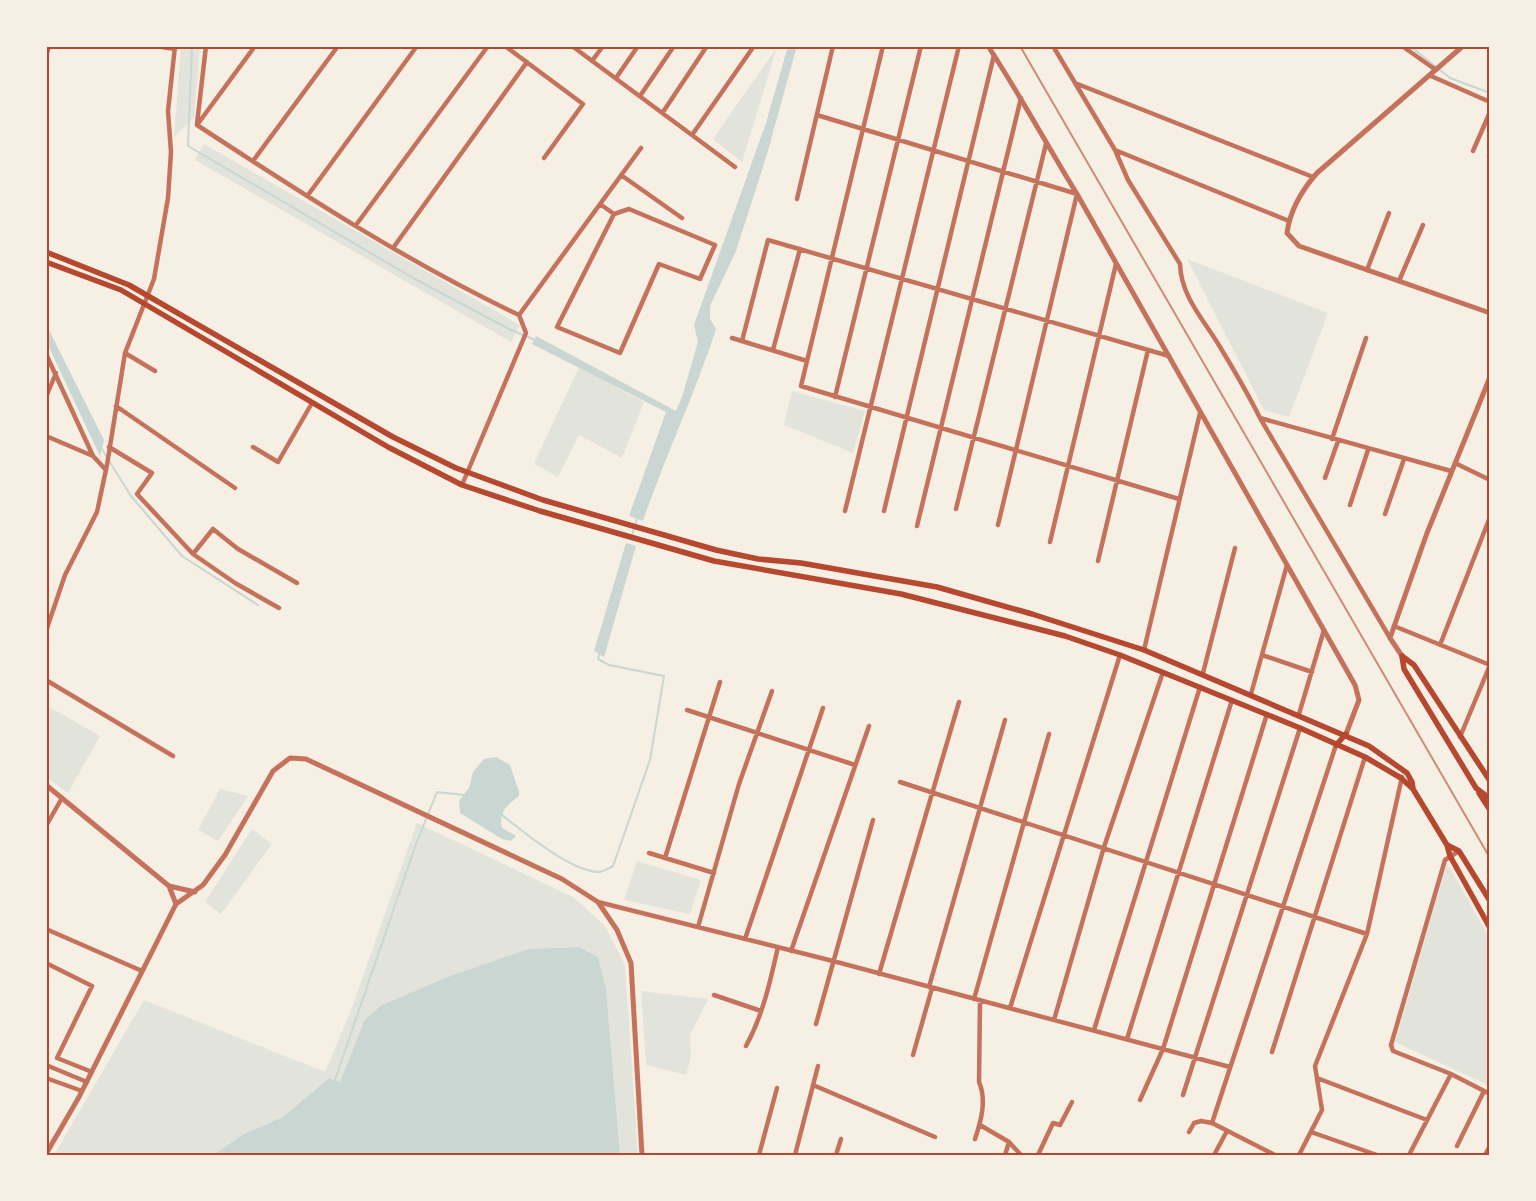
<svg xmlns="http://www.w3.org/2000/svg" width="1536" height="1201" font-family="'Exo 2',sans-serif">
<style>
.green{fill:#e2e4dc}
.water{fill:#c9d6d2}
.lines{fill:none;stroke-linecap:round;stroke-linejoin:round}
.stream{stroke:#c9d6d2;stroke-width:2}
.minor{stroke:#c5725c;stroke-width:4.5}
.tertiary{stroke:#c5725c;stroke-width:5}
.secondary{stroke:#b5482f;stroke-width:5.5}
.rail{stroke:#cf8b77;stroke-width:2}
.neatline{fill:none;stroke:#b5482f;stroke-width:2}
</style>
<rect width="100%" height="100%" fill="#f6efe4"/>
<path class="green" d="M181 46H200L194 117 174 137Z
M777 47 742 162 713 139Z
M204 144 520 325 511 342 195 160Z
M1187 259 1328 313 1289 417 1264 410Z
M579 367 644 402 622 458 579 435 558 477 534 464Z
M792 391 865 411 853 453 784 425Z
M46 705 100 736 68 793 46 777Z
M220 789 248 796 218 841 198 830Z
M417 823 573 897 605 926 625 965 638 1155H620L606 988 598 957 578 947 529 949 365 1019 340 1083 329 1078 283 1117 244 1134 213 1155H54L144 1000 325 1072 350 1013Z
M252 829 272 844 221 914 205 902Z
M637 861 701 880 690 914 624 900Z
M1447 863 1490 939V1086L1395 1042Z
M641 991 708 999 690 1035 691 1057 686 1075 646 1065Z"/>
<path class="water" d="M788 46H797L767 154 736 251 710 306V319L716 329C695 394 665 456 643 521L629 516 666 412 532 344 536 336 676 411 682 397 698 342 694 325 766 123Z
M46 324 104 440 100 456 46 341Z
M626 543 636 546 604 657 594 651Z
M496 757 510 765 519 792V796C508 804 498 813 502 828L516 836 511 841 502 839 460 813 459 801 469 788 473 772 484 759Z
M579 947 598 957 606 988 620 1155H213L244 1134 283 1117 329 1078 340 1082 365 1019 382 1005 453 975 529 949Z"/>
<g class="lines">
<path class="stream" d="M192 46 188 146 415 279 509 329 535 340
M1410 46 1450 78 1490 93
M101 448 107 457
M109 461 131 496 182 556 258 605
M632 535 637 518
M502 815C523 832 572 872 599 872 603 872 609 868 613 866L650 760 664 676 609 665 598 659 600 653
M335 1080 416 844 437 792 464 795"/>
<path class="minor" d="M155 46 175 49
M505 46 583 104 544 158
M572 46 735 167
M883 46 801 386 1179 499
M1053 46 1115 150 1289 221
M1402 46 1436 70
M46 56 49 46
M592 61 603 46
M1431 76 1490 102
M616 78 638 46
M1075 83 1313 177
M640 96 674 46
M663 112 707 46
M817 115 1077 194 998 525
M197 124 206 46
M197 125C301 193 407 262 519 315L526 333 462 485
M197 125 255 46
M692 135 754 46
M1115 150 1128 180 1180 264C1181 297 1204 320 1220 347 1234 370 1248 394 1260 418
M1473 151 1490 112
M253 161 338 46
M621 175 682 218
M308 195 417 46
M797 199 833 46
M600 204 614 214
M629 209 715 245 700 279 659 264 620 353 557 327 614 214Z
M356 225 488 46
M393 248 527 62
M1367 270 1389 213
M1399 281 1423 225
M519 315 641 148
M732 338 807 361
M742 341 768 240 1169 356
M773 350 800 249
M125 353 155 371
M46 354 93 456 106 470
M46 397 56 373
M835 397 921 46
M116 406 235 488
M46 436 93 456
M1332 439 1366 338
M109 447 152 473 137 494 193 554 235 583 279 608
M253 447 278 462 312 403
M1455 463 1490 480
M1325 478 1338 441
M1350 505 1368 450
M956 509 1046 144
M845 511 959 46
M884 511 994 55
M1385 514 1404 459
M917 526 1021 98
M1050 542 1116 264
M193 554 213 529 238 549 297 583
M1098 561 1148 350
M1394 626 1490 665 1460 737
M46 631 65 575 97 512 107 465 125 353 154 279 168 198 171 152 168 111 175 46
M1390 638 1260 418 1451 471
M1440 645 1490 517
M1144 650 1200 413
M1262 655 1312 672
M1203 673 1235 548
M46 680 173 756
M1251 694 1287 565
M687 710 855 765
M1299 714 1324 630
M900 782 1367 934
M46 826 62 798
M649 853 714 873
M665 858 720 682
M598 902 833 961 1230 1067
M698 927 739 784 772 691
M46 929 142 971
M745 939 823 708
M791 951 869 726
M46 963 92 986 57 1058 92 1072
M879 974 959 702
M929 987 1005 720
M714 995 761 1011
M974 999 1049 734
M1010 1008 1120 655
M1054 1020 1104 847 1163 672
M816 1024 873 820
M1094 1030 1200 687
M1127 1039 1232 700
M746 1046C763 1015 770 982 778 947
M1272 1052 1365 757
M913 1055 932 988
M46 1065 87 1082
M1451 1074 1393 1051 1391 1045 1445 860 1459 851
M46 1078 82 1091
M1317 1078 1427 1120
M813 1085 935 1137
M1183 1095 1300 728
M1140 1100 1163 1049 1267 714
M1212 1123 1336 745
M980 1125 1009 1142 1021 1155
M1189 1132 1194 1123 1201 1121 1212 1123 1275 1155
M1311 1132 1377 1155
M975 1139C981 1121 987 1100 979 1082L980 1000
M1457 1146 1484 1091
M759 1155 777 1088
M795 1155 818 1066
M836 1155 841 1139
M1005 1155 1009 1142
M1038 1155 1053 1123 1060 1125 1072 1102
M1214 1155 1227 1131
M1299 1155 1322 1110 1315 1066 1367 934 1402 777
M1409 1155 1451 1074 1490 1094
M1485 1155 1490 1146"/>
<path class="tertiary" d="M988 46C1020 95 1047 145 1077 194L1355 685 1359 700 1346 734
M1463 46 1317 173C1302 190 1290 210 1287 233L1299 246 1490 313
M1402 656 1390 638 1427 533 1490 377
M46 785 169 886 195 892
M176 904 203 885 225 855 273 771 290 758 306 759 562 879 598 902 617 930 631 963 642 1155
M46 1154 79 1097 176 904 169 886"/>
<path class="secondary" d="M46 252 129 285 393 437 456 468 543 500 716 550 758 559 801 563 937 587 1032 614 1144 650 1369 746 1407 773 1412 782 1413 789 1401 778 1365 757 1300 728 1120 655 1065 636 901 594 714 561 540 511 462 485 388 447 121 290 46 262
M1402 656 1404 669 1476 788 1490 799
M1402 656 1414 665 1490 781
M1336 745 1346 734
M1413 789 1447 845 1450 856 1490 928
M1479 793 1490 810
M1447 845 1459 851 1490 901"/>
<path class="rail" d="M1020 46 1490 858"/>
</g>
<rect width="1536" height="1201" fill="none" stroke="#f6efe4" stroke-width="95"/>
<rect x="48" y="48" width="1440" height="1106" class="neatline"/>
</svg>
